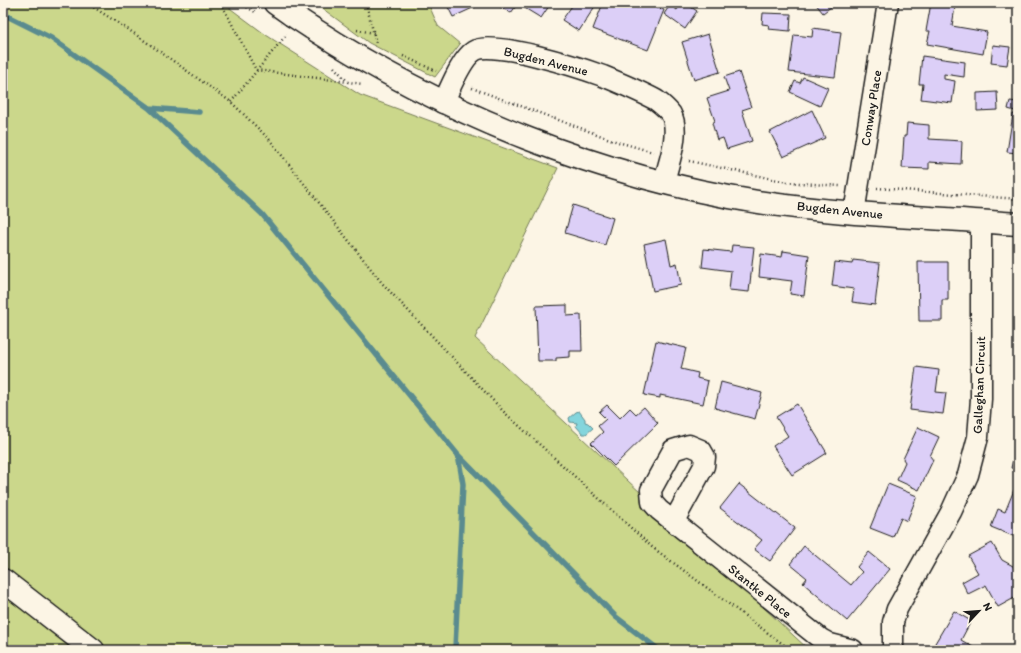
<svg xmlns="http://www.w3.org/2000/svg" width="1021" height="653" font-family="Itim,sans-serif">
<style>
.green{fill:#cbd78b;stroke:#747a54}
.water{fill:#84d5dc;stroke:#5a8b8f}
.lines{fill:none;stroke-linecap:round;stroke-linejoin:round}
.stream{stroke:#5a8b8f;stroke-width:5.5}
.building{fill:#dccff7;stroke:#1c1c1c}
.minor-casing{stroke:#1c1c1c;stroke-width:23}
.tertiary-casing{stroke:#1c1c1c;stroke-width:25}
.primary-casing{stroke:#1c1c1c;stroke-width:25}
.path{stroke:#1c1c1c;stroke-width:2.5;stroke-dasharray:1 3;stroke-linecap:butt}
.minor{stroke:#fcf5e5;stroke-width:20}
.tertiary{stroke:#fcf5e5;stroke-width:22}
.primary{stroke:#fcf5e5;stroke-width:22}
.tertiary-bridge-casing{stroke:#1c1c1c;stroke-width:25;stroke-linecap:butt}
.tertiary-bridge{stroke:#fcf5e5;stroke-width:22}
.labels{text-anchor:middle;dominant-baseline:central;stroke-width:3.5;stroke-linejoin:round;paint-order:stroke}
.street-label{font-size:13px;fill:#1c1c1c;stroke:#fcf5e5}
</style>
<rect width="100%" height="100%" fill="#fcf5e5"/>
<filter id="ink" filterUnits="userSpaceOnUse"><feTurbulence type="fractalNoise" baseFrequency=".025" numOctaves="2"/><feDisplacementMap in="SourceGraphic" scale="8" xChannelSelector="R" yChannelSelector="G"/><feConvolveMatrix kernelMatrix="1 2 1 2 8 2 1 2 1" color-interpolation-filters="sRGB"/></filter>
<g filter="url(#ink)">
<path class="green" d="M3 3H223L266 35 360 95 558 168 475 338 809 650H3Z
M315 3H428L438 26 460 44 435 77 369 43Z"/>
<path class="water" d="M579 411 585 419V422L588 423 593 428 586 434H583L576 426 577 423 570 422 569 418 576 412Z"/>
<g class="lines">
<path class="stream" d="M3 14 51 38 149 108 262 214 458 455 616 617 659 650
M149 108 199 112
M455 648 463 484 458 455"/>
</g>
<path class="building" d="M446 3H476L477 6 453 17Z
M498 3H518L511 13 497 5Z
M525 3H551L541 18 523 7Z
M574 3H597L579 31 562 20Z
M603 3H625L638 8 640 3H647L664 10 648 50 593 29Z
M681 3H685L697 11 685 29 664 14 670 5 677 10Z
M815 3H836L823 13Z
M931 3 955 7 952 26 987 32 983 54 927 44 930 31H926Z
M993 3H1007V5Z
M763 13 791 14 790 31 768 29 769 25 762 24Z
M813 28 841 32 835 77 789 72 794 35 812 37Z
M708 34 720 72 694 80 682 42Z
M993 45 1010 47 1007 65 991 63Z
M922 56 965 62 964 77 944 74V79L955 81 952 103 921 99 923 84H919Z
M739 72 751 107 742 110 752 141 727 149 723 138 717 140 712 123 715 121 707 98 729 91 724 77Z
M803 77 828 88 820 106 790 92 795 81 800 83Z
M997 92 998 110 977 111V93Z
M1010 101 1017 102 1015 111 1008 109Z
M812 110 825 138 783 157 770 132Z
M1013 114 1018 115V153L1007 152Z
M907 123 929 125V139L962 141 961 164 929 162V169L902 168 904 136H906Z
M573 205 613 218 605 245 565 233Z
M666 239 671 265 677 263 681 285 653 291 644 244Z
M732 245 754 247 749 292 729 290 731 271 702 267 704 249 731 252Z
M783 251 809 255 804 296 790 294 792 281 759 277 761 254 782 257Z
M853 260 880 263 875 305 852 302 854 289 832 286 835 262 852 264Z
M918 262H948V300H942V321H919Z
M567 305V316L581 315 582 351H570V357L556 358V361H538L536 306Z
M656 341 686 348 681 369 698 373 697 378 708 381 703 404 660 395V398L644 395Z
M916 367 939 370 936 392 946 393 943 414 910 410Z
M721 382 762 393 755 419 715 408Z
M797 404 827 453 792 475 773 446 788 436 776 417Z
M607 405 620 418 630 408 636 414 644 407 658 423 614 466 591 443 603 432 598 426 606 419 599 412Z
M918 427 939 437 930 456 933 460 919 490 897 480 905 462 903 459Z
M1018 437V469L1011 468Z
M739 484 795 528 770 561 754 549 762 540 720 508Z
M888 484 917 496 907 521 901 518 893 537 870 528Z
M1014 490 1018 492V538L991 527 998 509 1005 512Z
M992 543 1002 560 1013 566 1018 574V596L998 607 986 585 968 594 962 582 978 573 968 556Z
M804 546 851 585 862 572 857 567 869 552 890 569 847 621 803 583 807 578 790 564Z
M954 611 971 621 961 640 973 647 971 650H931Z"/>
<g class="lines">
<defs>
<path id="minor" d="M443 103C450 89 461 59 474 51 492 39 581 68 603 76 620 83 639 91 656 100 660 103 668 110 671 114 681 132 668 164 664 182
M854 213 888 3
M674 521 704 466 705 457 701 450 689 445 673 450 651 490 652 502 659 510 821 639 830 644 853 650
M893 650V622L897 609 951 512 968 475 978 437 981 399V221"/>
<path id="tertiary" d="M275 3 292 15
M312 28C445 114 601 177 758 202 844 215 931 217 1018 224"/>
<path id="primary" d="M3 580 93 650"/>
</defs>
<use href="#minor" class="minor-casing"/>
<use href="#tertiary" class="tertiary-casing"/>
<use href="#primary" class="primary-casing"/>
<path class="path" d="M87 3 135 34 231 102 269 139 382 283 504 412 652 547 791 650
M221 3 256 70 348 82
M240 3 257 13
M366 3 376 43
M357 30 374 33
M403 56 436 71
M334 67 348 82 363 84
M472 88 618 142 653 152
M231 102 287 34
M689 161 787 182 840 186
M877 188 1018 199"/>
<use href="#minor" class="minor"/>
<use href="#tertiary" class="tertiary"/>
<use href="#primary" class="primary"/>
<defs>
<path id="tertiary-bridge" d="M292 15 312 28"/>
</defs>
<use href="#tertiary-bridge" class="tertiary-bridge-casing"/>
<use href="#tertiary-bridge" class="tertiary-bridge"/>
</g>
</g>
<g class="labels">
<g class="street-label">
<text transform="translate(546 61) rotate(14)">Bugden Avenue</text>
<text transform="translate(871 108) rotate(-81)">Conway Place</text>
<text transform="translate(840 210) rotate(6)">Bugden Avenue</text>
<text transform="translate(979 385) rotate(-88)">Galleghan Circuit</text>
<text transform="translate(760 591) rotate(39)">Stantke Place</text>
</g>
</g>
<rect width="1021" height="653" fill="none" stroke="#fcf5e5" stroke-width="16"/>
<rect x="8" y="8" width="1005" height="637" fill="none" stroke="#1c1c1c" stroke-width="1.5" filter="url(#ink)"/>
<g transform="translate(979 611) rotate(64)" stroke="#fcf5e5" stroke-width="3" paint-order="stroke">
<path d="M0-3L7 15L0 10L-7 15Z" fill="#1c1c1c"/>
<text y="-6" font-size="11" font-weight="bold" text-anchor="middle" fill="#1c1c1c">N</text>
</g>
</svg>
